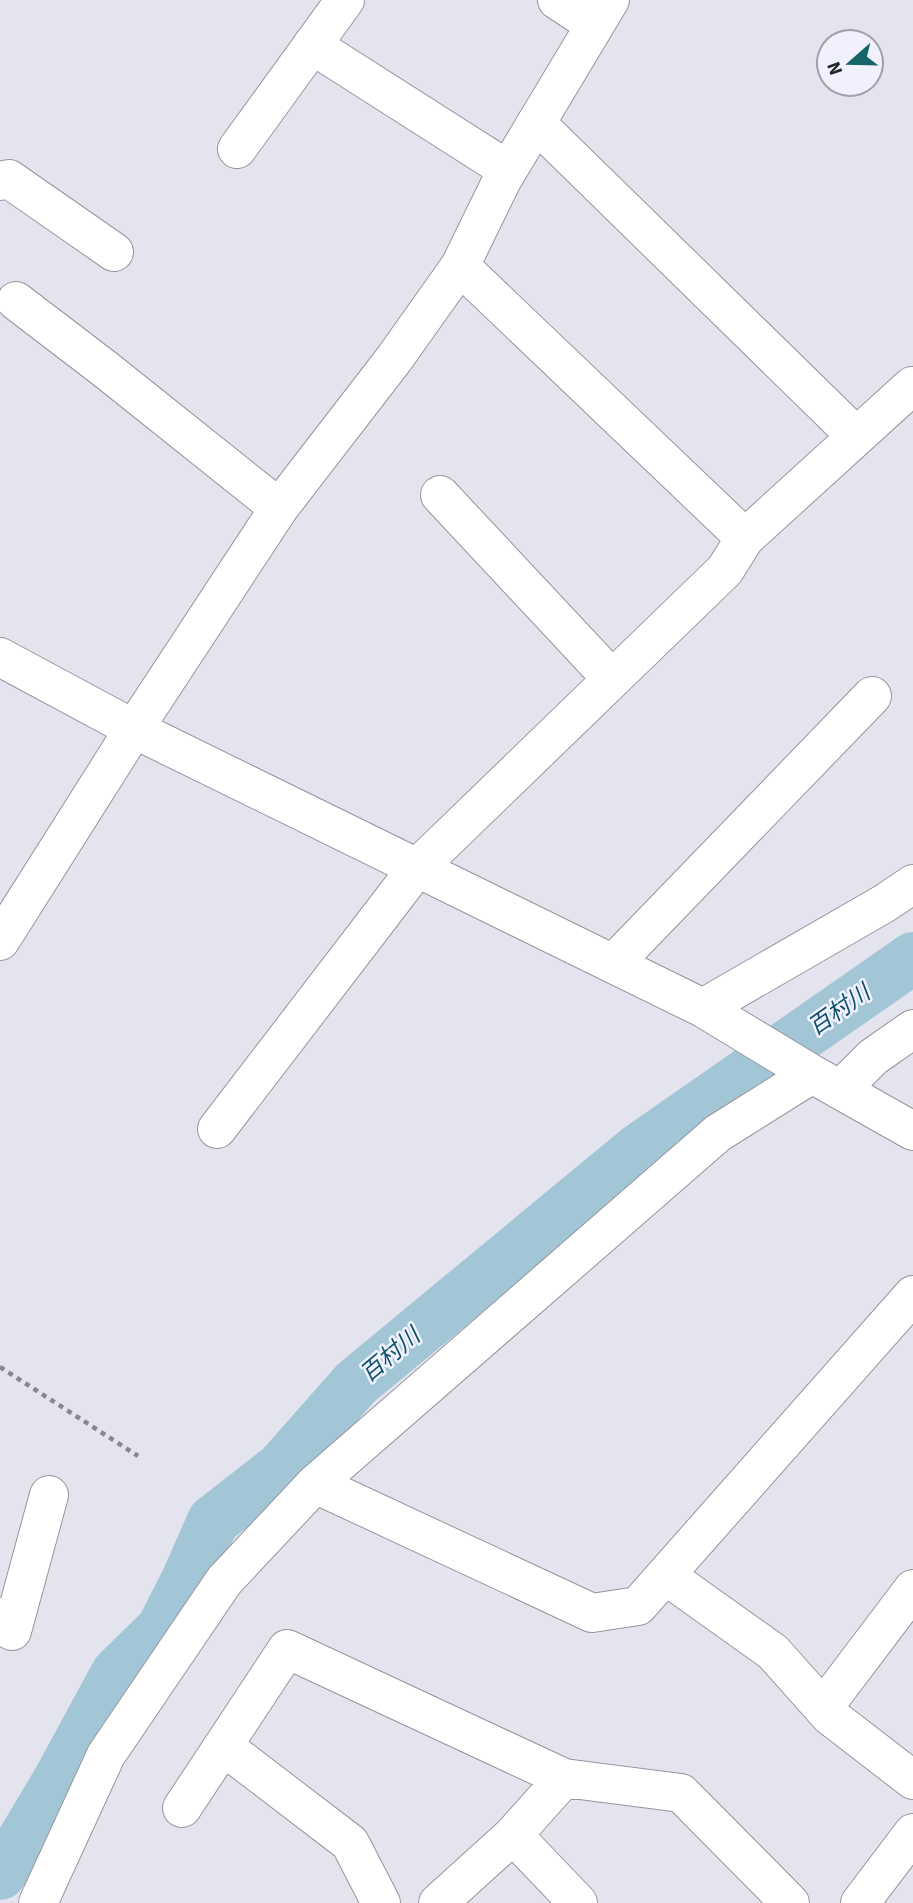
<svg xmlns="http://www.w3.org/2000/svg" width="913" height="1903" font-family="'Source Sans 3','Noto Sans JP',sans-serif">
<style>
.lines{fill:none;stroke-linecap:round;stroke-linejoin:round}
.river{stroke:#a3c6d6;stroke-width:52}
.minor-casing{stroke:#9595a0;stroke-width:40}
.path{stroke:#87878f;stroke-width:4.5;stroke-dasharray:5 5;stroke-linecap:butt}
.minor{stroke:#fff;stroke-width:38}
.labels{text-anchor:middle;dominant-baseline:central;stroke-width:5;stroke-linejoin:round;paint-order:stroke}
.water-label{font-size:23px;font-style:italic;fill:#0e5169;stroke:#f1f1fd}
</style>
<rect width="100%" height="100%" fill="#e4e4ef"/>
<g class="lines">
<path class="river" d="M0 1874 19 1847 60 1778 117 1673 162 1629 187 1580 213 1521 281 1468 356 1383 639 1149 913 958"/>
<defs>
<path id="minor" d="M557 0 595 25
M312 45 508 170
M536 123 856 436
M237 149 345 0
M0 181 9 179 114 252
M460 266 745 538
M16 301 105 369 279 508
M440 495 612 679
M0 657 134 729 703 1008 812 1074 913 1131
M0 941 134 729 279 508 394 359 460 266 502 180 610 0
M613 964 872 696
M703 1008 885 903 913 884
M840 1090 873 1057 913 1029
M217 1129 417 868 725 570 745 538 912 386
M315 1484 592 1613 638 1606 913 1295
M665 1575 773 1652 830 1716 913 1780
M0 1617 12 1631 49 1495
M823 1708 913 1589
M223 1746 350 1843 381 1903
M564 1778 681 1793 790 1903
M182 1808 287 1649 564 1778 513 1835 578 1903
M38 1903 106 1755 224 1581 315 1484 718 1133 812 1074
M438 1903 513 1835
M860 1903 913 1833"/>
</defs>
<use href="#minor" class="minor-casing"/>
<path class="path" d="M0 1367 138 1456"/>
<use href="#minor" class="minor"/>
</g>
<g class="labels">
<g class="water-label">
<text transform="translate(839 1010) rotate(-35)">百村川</text>
<text transform="translate(390 1355) rotate(-40)">百村川</text>
</g>
</g>
<g transform="translate(850 63) rotate(250)"><circle r="33" fill="#f1f1fd" stroke="#a0a0a9" stroke-width="2"/>
<path d="M0-5L12 26L0 18L-12 26Z" fill="#166568"/>
<text y="-10" font-size="19" font-weight="bold" text-anchor="middle" fill="#26262a">N</text>
</g>
</svg>
